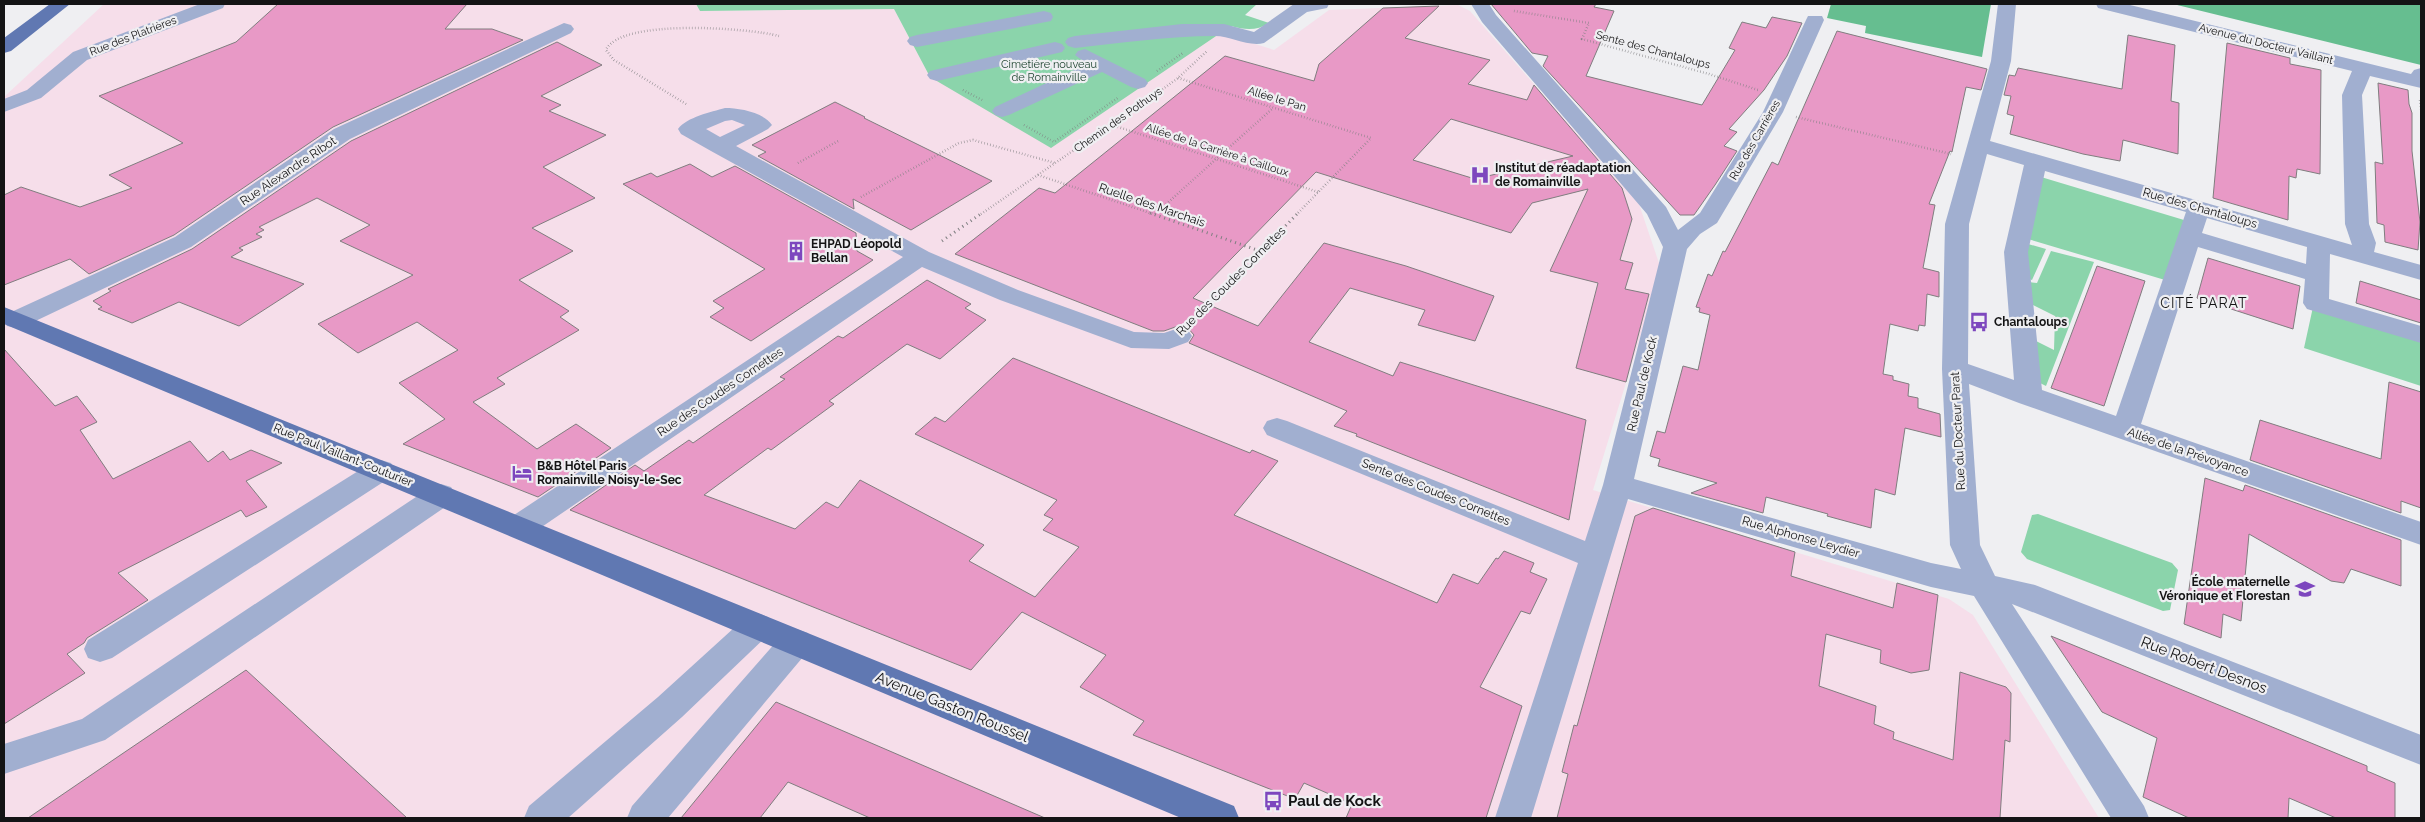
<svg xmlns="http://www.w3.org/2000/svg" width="2425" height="822" font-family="Raleway,sans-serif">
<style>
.industrial{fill:#f6deea}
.green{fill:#8bd4ab}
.forest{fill:#66be90}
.building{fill:#e899c6;stroke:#807d7f;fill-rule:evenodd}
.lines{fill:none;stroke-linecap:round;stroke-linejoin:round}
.path-far1{stroke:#7f7f81;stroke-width:2.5;stroke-dasharray:0.5 2.5;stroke-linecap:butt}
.path{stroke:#7f7f81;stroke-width:3;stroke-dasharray:1 4;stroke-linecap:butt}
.minor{fill:#a1afd0;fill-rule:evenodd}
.major{fill:#6078b2;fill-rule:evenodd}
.labels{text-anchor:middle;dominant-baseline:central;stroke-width:4.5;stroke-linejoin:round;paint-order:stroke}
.far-street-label{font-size:11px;fill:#141415;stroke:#efeff2}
.far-park-label{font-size:11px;fill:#1e4430;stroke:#efeff2}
.poi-label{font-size:12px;font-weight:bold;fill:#141415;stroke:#efeff2;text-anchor:start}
.street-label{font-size:12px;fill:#141415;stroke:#efeff2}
.neighbourhood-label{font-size:14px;letter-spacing:1px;fill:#141415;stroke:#efeff2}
.near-street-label{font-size:15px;fill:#141415;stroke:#efeff2}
.near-poi-label{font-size:15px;font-weight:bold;fill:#141415;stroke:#efeff2;text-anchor:start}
</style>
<rect width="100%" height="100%" fill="#efeff2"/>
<path class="industrial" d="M104 4H696L700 11 894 9 930 77 1220 33 1274 50 1329 10 1458 5 1470 11 1639 204 1661 269 1593 490 1949 599 1973 615 2099 818H4V97Z"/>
<path class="green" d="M696 4H1257L1245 15 1269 23C1257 31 1245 30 1231 26L1225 30 1051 148 930 77 894 9 700 11Z
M2041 177 2184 220 2165 280 2028 239Z
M2028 244 2046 249 2032 280 2029 279 2026 253Z
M2051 251 2094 262 2046 386 2038 382 2034 340 2054 350 2055 316 2031 304 2029 282 2037 283Z
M2313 307 2421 341V386L2304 348Z
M2038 514 2172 563 2178 570 2170 610 2163 611 2027 559 2021 552 2032 515Z"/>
<path class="forest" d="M1831 4H1991L1982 57 1865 33 1866 26 1827 18Z
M2173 4H2421V65Z"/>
<path class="building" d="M278 4H467L445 29H492L523 40 333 127 174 235 89 274 70 259 4 285V195L21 187 80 207 132 188 109 175 183 143 99 96 236 42Z
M1491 4H1596L1594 7 1614 11 1586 76 1702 105 1735 50 1729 48 1742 22 1766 28 1772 17 1802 23 1787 56 1764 90 1729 129 1737 132 1724 146 1737 151 1715 185 1694 215H1680L1543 66 1548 56 1532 53Z
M1439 6 1405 38 1490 60 1468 84 1527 100 1534 85 1622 188 1632 219 1620 260 1633 263 1625 289 1649 294 1626 382 1576 368 1598 283 1550 271 1588 189 1532 203 1511 233 1316 172 1193 298 1258 326 1324 243 1406 266 1494 296 1475 341 1418 325 1425 310 1350 288 1309 342 1393 376 1400 362 1586 420 1569 520 1356 436 1357 434 1334 426 1347 411 1189 343 1194 335 1188 328 1178 326 1164 331H1153L955 254 1039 188 1055 193 1225 56 1314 81 1319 64 1383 8ZM1451 119 1573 156 1475 179 1413 160Z
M1837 31 1987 69 1981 90 1966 87 1952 152 1950 151 1929 204 1935 205 1923 268 1939 272V297L1927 294 1925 326 1919 325 1918 331 1890 324 1883 374 1893 376V380L1909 384 1908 396 1918 398V408L1940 414 1941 437 1905 428 1895 495 1875 489 1871 528 1827 516 1828 514 1766 497 1763 513 1691 493 1717 483 1658 466 1660 459 1650 456 1657 431 1665 433 1683 366 1698 370 1710 315 1699 312 1700 308 1696 307 1708 274 1712 276 1723 251 1725 252 1772 162 1778 165Z
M2128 35 2175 45 2171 101 2179 103 2178 154 2123 140 2120 161 2083 154 2010 134 2014 116 2007 114 2011 96 2004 95 2009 75 2015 76 2018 68 2122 89Z
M557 42 602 65 541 96 561 105 549 111 606 135 543 167 595 198 532 228 573 251 519 280 569 311 560 317 579 330 497 378 505 384 473 402 537 449 576 424 611 448 538 497 403 444 445 419 399 383 458 350 417 322 358 353 318 324 413 275 340 241 370 225 317 198 259 227 264 230 256 234 262 237 239 248 243 250 231 257 304 284 239 326 179 302 132 323 98 309 102 307 93 301 111 291 108 289 192 249 351 141Z
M2227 43 2290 58V64L2321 70 2320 174 2297 169 2296 178 2289 176 2288 220 2213 198Z
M2378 83 2408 90 2409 104 2412 113V151L2420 222 2418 250 2385 242 2384 225 2377 223 2375 162 2383 164Z
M835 102 865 117 864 118 992 181 911 230 853 199 854 209 758 156 766 152 752 145Z
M690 164 712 177 735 166 856 233 857 251 873 260 751 341 710 317 724 308 713 301 765 269 623 184 651 173 657 177Z
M2208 258 2300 286 2293 329 2197 298Z
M2097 266 2145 281 2104 406 2051 388Z
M927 280 971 304 965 308 986 320 940 359 907 344 829 401 834 404 771 450 768 448 704 495 795 529 826 502 838 508 860 480 984 545 969 561 1035 597 1079 547 1043 530 1053 519 1044 515 1057 500 915 434 935 417 945 422 1013 358 1250 453 1252 450 1278 461 1234 515 1437 603 1453 574 1478 584 1496 558 1498 559 1504 551 1534 563 1530 572 1547 579 1530 614 1521 611 1480 687 1522 706 1486 818H1346L1352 804 1304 783 1295 799 1133 735 1144 721 1080 687 1106 655 1022 612 971 670 570 510 635 465 644 471 689 440 693 443 785 379 780 377 838 336 843 338Z
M2360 281 2421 300V323L2356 303Z
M4 349 55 406 77 396 97 422 80 430 113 479 190 441 208 462 223 451 230 460 251 450 282 463 246 481 267 507 246 517 241 510 118 573 148 600 87 638 84 643 67 654 85 673 4 724Z
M2389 382 2421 392V508L2401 501V513L2250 460 2260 420 2381 459Z
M2205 478 2243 491 2245 485 2401 540V586L2351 569 2344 583 2331 581 2249 534 2241 621 2223 614 2221 638 2184 624Z
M1653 508 1795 552 1791 576 1893 608 1897 583 1938 595 1929 670 1911 673 1880 663 1881 650 1826 634 1819 686 1876 706 1874 724 1894 732 1893 739 1953 760 1960 672 2006 687 2011 693 2010 742 2005 740 2000 818H1557L1568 774 1562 772 1574 725 1577 726 1635 516Z
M2051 636 2367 766V771L2395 783V818H2336L2289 798 2288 818H2189L2143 797 2157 738 2102 712Z
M246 670 407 818H28L119 756Z
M776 702 1045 818H870L788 782 760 818H681Z"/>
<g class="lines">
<path class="path-far1" d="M1514 11 1589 23 1582 39 1709 74 1758 90
M1157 71 1183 53
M1178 78 1371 138 1297 214
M963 90 982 100
M1160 91 1178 78 1207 51
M2420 100 2421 109
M686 104 614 60 606 50C620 18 749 28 779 36
M1796 117 1951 154
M1024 125 1054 142 1119 97
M1112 125 1318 192
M798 163 840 140
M1038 175 1153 214
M861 197 959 143 973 140 1055 163
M981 214 1141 104
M1155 214 1273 108"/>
<path class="path" d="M1150 213 1260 251
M942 241 982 213
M1195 319 1298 213"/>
<path class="minor" d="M200 4H225L223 8 87 60 41 98 4 112V99L27 90 73 52Z
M1294 4H1329L1327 8 1307 12 1264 43C1248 47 1231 36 1215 36 1168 36 1121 43 1075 48L1068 46 1065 42 1068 38 1075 36 1182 24H1224L1254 32Z
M1471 4H1489L1496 15 1666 207 1678 230 1700 213 1763 112 1806 20 1808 16H1822L1824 20 1783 112 1717 223 1700 234 1687 249 1634 479 1931 563 1961 569 1950 545 1942 369 1945 224 1991 61 1998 4H2016L2011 61 1990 141 2352 245 2345 224 2342 95 2352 71 2098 8 2096 4H2126L2411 74 2414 70 2421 68V88L2370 76 2362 95 2369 224 2376 243 2374 252 2421 265V280L2330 254 2329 299 2421 326V343L2307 309 2303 303 2305 279 2198 247 2141 424 2421 522V545L2019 403 1969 384 1980 545 1995 576 2035 585 2421 735V765L2012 604 2144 806 2149 818H2111L1974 596 1931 587 1628 499 1531 818H1495L1578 563 1267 435 1263 428 1267 421 1277 418 1287 421 1585 541 1603 485 1663 247 1647 214 1482 22ZM1987 154 2024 165 2004 252 2014 380 1968 364 1969 224ZM2045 171 2186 212 2116 416 2042 390 2028 252ZM2207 218 2307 247 2306 264 2202 233Z
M1044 11 1051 13 1053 17 1051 21 917 47 910 45 907 41 910 37 917 35Z
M564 23 571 25 574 29 571 33 350 139 191 247 25 326 16 328 7 326 4 321 7 314 175 237 334 129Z
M1055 42 1062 44 1065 48 1062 52 937 81 930 79 927 75 930 71Z
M1085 49 1145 79 1148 83 1145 87 1138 89 1131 87 1102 72 1009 115 1002 117 995 115 992 111 995 107 1087 64 1075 55 1078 51Z
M725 108C739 108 763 112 772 125L768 129 736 146 929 252 1018 290 1134 332 1164 333 1179 328 1188 330 1192 336 1188 342 1169 349 1131 348 1000 300 922 267 530 535 519 538 508 535 504 527 508 519 903 257 711 151 681 134 678 129C687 117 711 112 725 108ZM732 120 745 125 720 137 706 129 725 121Z
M381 460 391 463 395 470 391 477 112 658 100 662 88 658 84 649 88 640 371 463Z
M441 484 451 487 456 495 451 503 105 740 4 774V744L82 719 431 487Z
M757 613 768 617 773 626 768 635 682 717 568 818H524L529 806 658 697 746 617Z
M796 629 808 633 812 642 808 651 668 818H627L632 806 784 633Z"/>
<path class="major" d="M50 4H70L11 51 4 53V38Z
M4 307 1234 806 1239 818H1181L4 324Z"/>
</g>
<defs>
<symbol id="hospital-bare" viewBox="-9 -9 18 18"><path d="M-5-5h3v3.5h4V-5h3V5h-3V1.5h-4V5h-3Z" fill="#7d47be" stroke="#efeff2" stroke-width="2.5" paint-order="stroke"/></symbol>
<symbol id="building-bare" viewBox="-9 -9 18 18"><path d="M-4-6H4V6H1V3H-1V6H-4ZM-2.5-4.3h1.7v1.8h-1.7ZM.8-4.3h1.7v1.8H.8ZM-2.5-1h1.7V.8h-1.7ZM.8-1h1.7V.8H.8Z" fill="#7d47be" stroke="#efeff2" stroke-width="2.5" paint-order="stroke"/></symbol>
<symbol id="bus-bare" viewBox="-9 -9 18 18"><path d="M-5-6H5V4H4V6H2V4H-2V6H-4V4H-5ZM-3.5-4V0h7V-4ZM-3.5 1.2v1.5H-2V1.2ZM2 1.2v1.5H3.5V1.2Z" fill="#7d47be" stroke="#efeff2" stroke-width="2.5" paint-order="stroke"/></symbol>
<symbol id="hotel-bare" viewBox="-9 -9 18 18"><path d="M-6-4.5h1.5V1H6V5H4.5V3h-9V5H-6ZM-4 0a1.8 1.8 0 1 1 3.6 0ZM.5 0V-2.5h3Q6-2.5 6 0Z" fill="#7d47be" stroke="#efeff2" stroke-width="2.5" paint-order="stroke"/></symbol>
<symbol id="school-bare" viewBox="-9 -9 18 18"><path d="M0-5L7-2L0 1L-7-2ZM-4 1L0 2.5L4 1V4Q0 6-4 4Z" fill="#7d47be" stroke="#efeff2" stroke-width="2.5" paint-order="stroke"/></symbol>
</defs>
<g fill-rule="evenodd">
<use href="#hospital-bare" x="1466" y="161" width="28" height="28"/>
<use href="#building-bare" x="782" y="237" width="28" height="28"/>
<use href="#bus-bare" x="1965" y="308" width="28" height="28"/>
<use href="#hotel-bare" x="508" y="459" width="28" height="28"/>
<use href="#school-bare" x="2291" y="575" width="28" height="28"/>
<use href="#bus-bare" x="1259" y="787" width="28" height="28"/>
</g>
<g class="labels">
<g class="far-street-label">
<text transform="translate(133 36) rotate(-21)">Rue des Platrières</text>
<text transform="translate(2266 44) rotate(14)">Avenue du Docteur Vaillant</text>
<text transform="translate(1653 50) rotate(15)">Sente des Chantaloups</text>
<text transform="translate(1277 99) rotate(17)">Allée le Pan</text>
<text transform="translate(1118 120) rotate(-35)">Chemin des Pothuys</text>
<text transform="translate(1755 140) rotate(-60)">Rue des Carrières</text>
<text transform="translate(1217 150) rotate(18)">Allée de la Carrière à Cailloux</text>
</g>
<g class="far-park-label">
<text x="1049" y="64">Cimetière nouveau<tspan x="1049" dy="13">de Romainville</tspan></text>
</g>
<g class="poi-label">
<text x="1495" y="168">Institut de réadaptation<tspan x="1495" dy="14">de Romainville</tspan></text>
<text x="811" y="244">EHPAD Léopold<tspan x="811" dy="14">Bellan</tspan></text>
<text x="1994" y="322">Chantaloups</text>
<text x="537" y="466">B&amp;B Hôtel Paris<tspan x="537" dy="14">Romainville Noisy-le-Sec</tspan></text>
<text x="2290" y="582" text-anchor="end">École maternelle<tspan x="2290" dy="14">Véronique et Florestan</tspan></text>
</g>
<g class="street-label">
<text transform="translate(288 171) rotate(-34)">Rue Alexandre Ribot</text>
<text transform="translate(1152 205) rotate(19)">Ruelle des Marchais</text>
<text transform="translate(2200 208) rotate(16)">Rue des Chantaloups</text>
<text transform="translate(1231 281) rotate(-45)">Rue des Coudes Cornettes</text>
<text transform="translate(1642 384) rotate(-77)">Rue Paul de Kock</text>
<text transform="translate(720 392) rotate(-34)">Rue des Coudes Cornettes</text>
<text transform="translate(1958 431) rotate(-93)">Rue du Docteur Parat</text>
<text transform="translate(2188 452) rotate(19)">Allée de la Prévoyance</text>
<text transform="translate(343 455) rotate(22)">Rue Paul Vaillant-Couturier</text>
<text transform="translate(1436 492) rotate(22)">Sente des Coudes Cornettes</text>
<text transform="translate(1801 537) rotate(16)">Rue Alphonse Leydier</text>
</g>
<g class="neighbourhood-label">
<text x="2204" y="303">CITÉ PARAT</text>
</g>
<g class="near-street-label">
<text transform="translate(2204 665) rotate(21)">Rue Robert Desnos</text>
<text transform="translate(952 707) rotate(22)">Avenue Gaston Roussel</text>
</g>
<g class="near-poi-label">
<text x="1288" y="801">Paul de Kock</text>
</g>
</g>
<rect width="2425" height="822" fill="none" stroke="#141415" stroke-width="10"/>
</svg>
